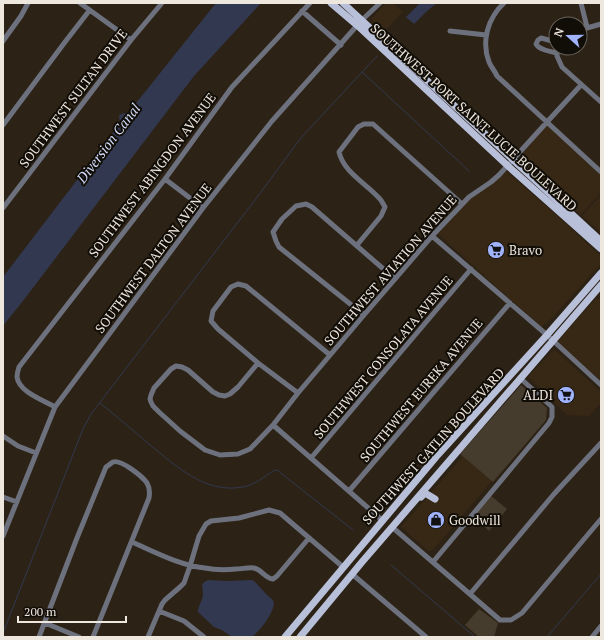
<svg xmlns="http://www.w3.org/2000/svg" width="604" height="640" font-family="'PT Serif',serif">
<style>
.built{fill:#362815}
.green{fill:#463c2d}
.water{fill:#323850}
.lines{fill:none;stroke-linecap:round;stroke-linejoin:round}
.stream{stroke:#323850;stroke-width:1}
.minor{stroke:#6d717e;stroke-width:5}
.major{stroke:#b8bfd9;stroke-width:7}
.labels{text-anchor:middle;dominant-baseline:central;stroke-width:4;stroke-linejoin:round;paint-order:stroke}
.street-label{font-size:13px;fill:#eee7de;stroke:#110d07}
.poi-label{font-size:13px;fill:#eee7de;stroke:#110d07;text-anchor:start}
.water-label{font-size:14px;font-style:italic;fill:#d4ddfd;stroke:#110d07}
</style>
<rect width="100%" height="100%" fill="#2c2215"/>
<path class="built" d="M386 3H393L403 12 384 32 371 19Z
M547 125 601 175V192L581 215 518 158Z
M506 171 560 218 593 249 601 256V264L550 320 541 327 438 234 462 207 475 195Z
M601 195V232L582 216Z
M597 297 601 301V343L600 345 601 346V381L557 342Z
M554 349 601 392V403L589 416 567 415 528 377Z
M463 456 492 481 433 550 428 551 401 527Z"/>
<path class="green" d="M521 385 547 408 546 420 493 482 460 454Z
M490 495 507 509 489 531 473 516Z
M479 609 498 623 494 637H479L465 625Z"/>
<path class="water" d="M216 3H261L194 76 26 297 3 326V277L119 125 120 122 119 116 121 114 129 112Z
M420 3H437L427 11 414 24 406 17Z
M208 580 227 581 252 580 254 581 258 585 267 595 273 600 274 605C270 618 262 628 252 637H232L222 630 214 627 198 612V610C199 605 203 599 203 594 203 587 199 584 208 580Z"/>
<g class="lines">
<path class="stream" d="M362 72 469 171
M100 403C116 416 133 430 149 444 176 466 205 494 243 487 253 486 265 476 273 471L277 470 353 530
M391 565 475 637
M3 633 83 429 91 414 261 192 300 139 377 56
M547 637 601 574"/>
<path class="minor" d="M80 3 131 40
M504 3C488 18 481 41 489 62 491 67 495 71 497 76L601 172
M581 3 587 27
M302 11 341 45
M580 30 601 24
M450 31 486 35
M3 41 21 16 28 3
M556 42 541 38 538 40 536 44C539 50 550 51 556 53
M557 48V56L562 67 601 102
M3 125 65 42 89 11
M165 179 203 208
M3 208 131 40 162 3
M432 236 547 335 601 385
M357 245 381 216 385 207C383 204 382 201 380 199 366 183 344 173 339 152L358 127 364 124H373L462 204
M364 315 279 247 276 241 273 232 282 219 296 206 306 204 312 207 395 279
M258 363 238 387 230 394 225 396 219 395 213 392 188 370 182 367 176 366 171 369 154 388 151 395 150 399 151 402 153 406 159 412 180 431 205 450 220 455 238 454 250 449 273 425 298 393 364 315 432 236 469 197 491 182 499 175 547 122 581 85
M298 393 258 363 218 329 211 321 213 311 231 287 238 284 246 286 330 355
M55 407C43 400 19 392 17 377 17 374 18 370 19 367L165 179 232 87 310 3
M273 425 382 520
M3 436 18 446 36 453
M311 458 471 269
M349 491 510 303
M3 497 17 502
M392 527 500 620H511L522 613 601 519
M3 536 55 407 203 208 272 121 362 20 380 3
M132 542C155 552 179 565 205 568 215 570 226 570 236 569 242 569 248 567 254 568 262 570 265 578 273 579L277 576 309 538
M433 562 549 423 552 417V407L520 378
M352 574 426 637
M470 594 554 494 601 443
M159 611 184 621 204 637
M45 623 79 637
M39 637 77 538 106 467C108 466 111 463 113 462 121 459 143 477 147 483 150 488 150 492 149 498L93 637
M148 637 162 604 165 600 180 587 184 583 190 566 199 536 206 524 211 521 239 518 269 510 280 513 343 567
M592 637 601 626"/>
<path class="major" d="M331 3 358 26 508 166 601 249
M343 3 601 241
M421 497 425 493 435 499
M285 637 436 457 547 335 601 273
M300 637 362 562 601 285"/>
</g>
<defs>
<symbol id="supermarket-disc" viewBox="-11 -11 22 22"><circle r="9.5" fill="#a1b3fd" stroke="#110d07"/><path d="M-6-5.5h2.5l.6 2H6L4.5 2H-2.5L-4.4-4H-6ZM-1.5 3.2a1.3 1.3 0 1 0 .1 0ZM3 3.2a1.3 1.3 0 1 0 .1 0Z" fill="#111"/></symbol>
<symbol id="shop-disc" viewBox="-11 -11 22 22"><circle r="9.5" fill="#a1b3fd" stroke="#110d07"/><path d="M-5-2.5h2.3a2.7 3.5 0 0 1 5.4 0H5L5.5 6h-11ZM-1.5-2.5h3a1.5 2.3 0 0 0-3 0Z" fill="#111"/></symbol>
</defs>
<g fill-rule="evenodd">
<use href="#supermarket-disc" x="486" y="240" width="20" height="20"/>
<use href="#supermarket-disc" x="556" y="385" width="20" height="20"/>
<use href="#shop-disc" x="426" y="510" width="20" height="20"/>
</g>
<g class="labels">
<g class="street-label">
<text transform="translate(73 98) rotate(-53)">SOUTHWEST SULTAN DRIVE</text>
<text transform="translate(474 117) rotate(42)">SOUTHWEST PORT SAINT LUCIE BOULEVARD</text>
<text transform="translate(152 175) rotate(-53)">SOUTHWEST ABINGDON AVENUE</text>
<text transform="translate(153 258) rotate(-53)">SOUTHWEST DALTON AVENUE</text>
<text transform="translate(390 270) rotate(-49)">SOUTHWEST AVIATION AVENUE</text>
<text transform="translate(383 357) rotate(-50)">SOUTHWEST CONSOLATA AVENUE</text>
<text transform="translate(421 390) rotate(-50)">SOUTHWEST EUREKA AVENUE</text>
<text transform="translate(433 446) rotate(-48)">SOUTHWEST GATLIN BOULEVARD</text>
</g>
<g class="poi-label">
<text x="509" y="250">Bravo</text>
<text x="553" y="395" text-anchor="end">ALDI</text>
<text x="449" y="520">Goodwill</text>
</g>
<g class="water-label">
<text transform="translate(108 143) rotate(-53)">Diversion Canal</text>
</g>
</g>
<rect width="604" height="640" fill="none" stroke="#eee7de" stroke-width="8"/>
<g transform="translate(568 36) rotate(291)"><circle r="19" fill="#110d07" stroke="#69645d"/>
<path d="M0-3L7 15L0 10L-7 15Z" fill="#a1b3fd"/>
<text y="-6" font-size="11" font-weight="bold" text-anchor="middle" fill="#eee7de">N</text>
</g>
<path d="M18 616v6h108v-6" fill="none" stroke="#eee7de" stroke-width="2"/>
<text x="24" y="616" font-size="12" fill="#eee7de" stroke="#110d07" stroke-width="3" paint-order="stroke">200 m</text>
</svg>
